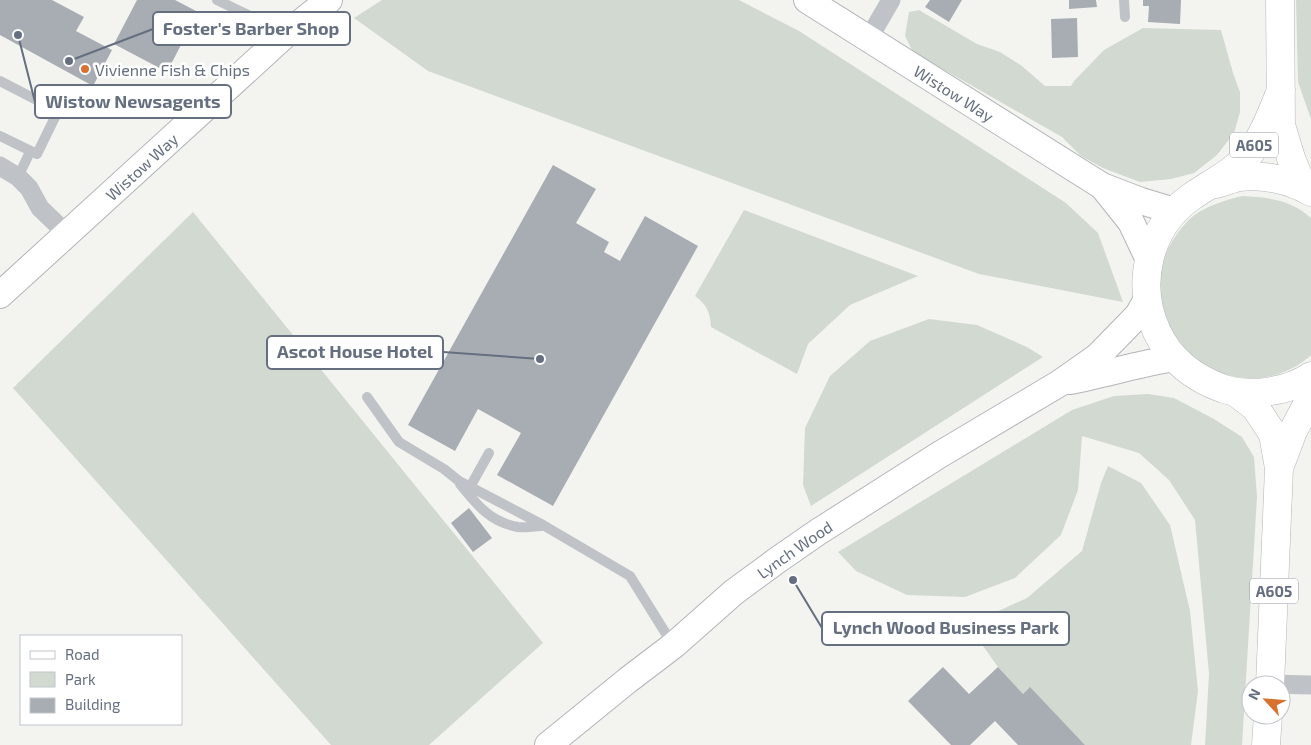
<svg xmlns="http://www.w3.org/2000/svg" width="1311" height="745" font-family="'Exo 2',sans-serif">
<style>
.green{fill:#d2d9d0}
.building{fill:#a8adb4}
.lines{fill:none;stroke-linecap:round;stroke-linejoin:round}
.secondary-casing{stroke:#b2b5ba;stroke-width:28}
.primary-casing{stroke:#b3b5ba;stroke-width:29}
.lane{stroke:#bfc2c6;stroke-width:10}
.street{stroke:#bfc2c6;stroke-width:19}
.secondary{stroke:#fff;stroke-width:26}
.primary{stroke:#fff;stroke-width:28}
.poi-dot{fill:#d7712d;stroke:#fff;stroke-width:2}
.labels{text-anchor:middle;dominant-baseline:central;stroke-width:5;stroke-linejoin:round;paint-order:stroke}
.shield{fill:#fff;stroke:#939aa6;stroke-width:1}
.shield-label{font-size:15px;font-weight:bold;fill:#656f80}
.poi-label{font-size:16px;fill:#656f80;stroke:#fff;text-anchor:start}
.street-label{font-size:16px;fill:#656f80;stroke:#fff}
.leader{fill:none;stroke:#656f80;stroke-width:2}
.callout-dot{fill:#656f80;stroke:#fff;stroke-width:2}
.callout{fill:#fff;stroke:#656f80;stroke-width:2}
.callout-label{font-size:18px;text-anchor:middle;font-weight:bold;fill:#656f80}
</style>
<rect width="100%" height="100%" fill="#f3f4f0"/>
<path class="green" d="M382 0H739L799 31 1066 203 1098 233 1123 302 979 274 428 71 354 18Z
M1296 0H1311V119L1298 82Z
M919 10 977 44 1000 52 1022 66 1045 86H1071L1074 81 1104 50 1143 28 1221 30 1233 73 1240 92V112L1234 133 1217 155 1194 173 1171 179 1140 182 1103 168 1081 156 1062 137 913 52 905 36 909 12Z
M1242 196C1267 197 1292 200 1311 218V355C1298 368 1278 376 1260 378 1187 384 1132 303 1173 240 1180 229 1189 218 1199 212 1213 204 1226 200 1242 196Z
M744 210 918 276 850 305 808 344 797 374 711 327C710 312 707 305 695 296Z
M193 212 543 643 429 745H331L13 388Z
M929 319 977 325 1027 347 1043 357 811 506 803 485 805 428 830 376 870 341Z
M1148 394 1174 398 1214 419 1242 437 1254 457 1257 497 1242 745H1205L1209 674 1195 520 1169 480 1139 453 1082 436 1078 490 1061 535 1015 578 965 597 907 595 856 571 838 552 1072 410 1114 396Z
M1108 466 1141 483 1170 525 1190 611 1198 691 1191 745H1085L1030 688 1023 694 998 667 968 625 1027 598 1082 551 1101 483Z"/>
<path class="building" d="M0 0H52L84 17 76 31 112 50 93 86 0 35Z
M137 0H175L198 12 167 72 114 44Z
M930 0H962L949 22 925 7Z
M1069 0H1096L1097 7 1069 9Z
M1143 0H1181L1180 24 1148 22 1149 6H1143Z
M1077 18 1078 57 1052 58 1051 19Z
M553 165 596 189 576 223 609 242 604 252 620 261 645 216 698 246 553 506 497 475 521 433 478 409 455 451 408 425Z
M469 508 492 538 473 552 451 523Z
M943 667 969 694 998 667 1023 694 1030 687 1085 745H1018L995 721 970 745H951L908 701Z"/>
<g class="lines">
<defs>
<g id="secondary">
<path id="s1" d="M807 0 1102 186 1141 201 1174 211"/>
<path d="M1103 187 1131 222 1149 260"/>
<path id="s2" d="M0 295 285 35 329 0"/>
<path d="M1070 381C1105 374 1139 364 1174 358"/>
<path id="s3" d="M548 745 628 680 674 645 734 592 779 559 818 532 939 455 1060 383 1097 357 1138 315 1147 299"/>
</g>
<path id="primary" d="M1280 0 1281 125 1291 158 1303 188
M1281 90C1272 113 1261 142 1244 160 1229 175 1208 185 1191 197 1148 227 1135 285 1157 332 1170 360 1195 379 1224 389 1250 397 1288 392 1311 376
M1216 184C1224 182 1231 179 1239 177 1263 174 1290 180 1311 192
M1235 392 1255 407 1273 434 1279 468 1270 685
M1279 468 1293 431 1311 397
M1266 745 1268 715"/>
</defs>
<use href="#secondary" class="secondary-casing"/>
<use href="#primary" class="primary-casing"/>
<path class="lane" d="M217 0 246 14 284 35
M1124 0 1125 17
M0 81 58 111 37 154 0 136
M18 177 30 152
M367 397 399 442 444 469 459 481 543 525 630 576 673 645
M460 484C477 505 490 522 518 527 525 528 534 526 542 526
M470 487 489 453"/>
<path class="street" d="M869 38 891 0
M0 166 18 177 29 188 40 208 66 233
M1270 684 1311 685"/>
<use href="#secondary" class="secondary"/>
<use href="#primary" class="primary"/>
</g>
<circle class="poi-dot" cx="85" cy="69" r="5"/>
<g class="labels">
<g class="shield">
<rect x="1230" y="132.5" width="48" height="25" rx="4"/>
<rect x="1250" y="578.5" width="48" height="25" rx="4"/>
</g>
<g class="shield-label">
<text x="1254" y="145">A605</text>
<text x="1274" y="591">A605</text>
</g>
<g class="poi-label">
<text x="95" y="69">Vivienne Fish &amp; Chips</text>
</g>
<g class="street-label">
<text stroke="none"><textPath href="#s1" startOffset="174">Wistow Way</textPath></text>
<text stroke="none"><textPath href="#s2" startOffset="191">Wistow Way</textPath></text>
<text stroke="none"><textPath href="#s3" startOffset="315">Lynch Wood</textPath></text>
</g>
</g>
<path class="leader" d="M69 61L153 29M18 35L35 102M540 359L443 352M793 580L822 628"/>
<g class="callout-dot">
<circle cx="69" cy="61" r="5"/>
<circle cx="18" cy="35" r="5"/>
<circle cx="540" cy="359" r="5"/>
<circle cx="793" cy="580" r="5"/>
</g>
<g class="callout">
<rect x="153" y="12" width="197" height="33" rx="5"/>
<rect x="35" y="85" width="196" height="33" rx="5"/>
<rect x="267" y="336" width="176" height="33" rx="5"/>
<rect x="822" y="612" width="247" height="33" rx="5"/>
</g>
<g class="callout-label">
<text x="251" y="35">Foster's Barber Shop</text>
<text x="133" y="108">Wistow Newsagents</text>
<text x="355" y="358">Ascot House Hotel</text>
<text x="946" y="634">Lynch Wood Business Park</text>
</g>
<rect x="20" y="635" width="162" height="90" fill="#ffffff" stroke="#c1c5cc"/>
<rect x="30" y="651" width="25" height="8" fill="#ffffff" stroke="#c1c5cc"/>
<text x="65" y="660" font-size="15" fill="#656f80">Road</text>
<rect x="30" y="672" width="25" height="15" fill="#d2d9d0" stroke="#c1c5cc"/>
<text x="65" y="685" font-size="15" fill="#656f80">Park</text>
<rect x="30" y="698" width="25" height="15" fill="#a8adb4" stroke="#c1c5cc"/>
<text x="65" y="710" font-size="15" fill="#656f80">Building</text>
<g transform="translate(1266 700) rotate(296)"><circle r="24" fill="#ffffff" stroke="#c1c5cc"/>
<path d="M0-4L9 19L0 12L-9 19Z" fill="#d7712d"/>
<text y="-8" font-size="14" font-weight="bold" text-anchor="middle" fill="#656f80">N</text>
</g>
</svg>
